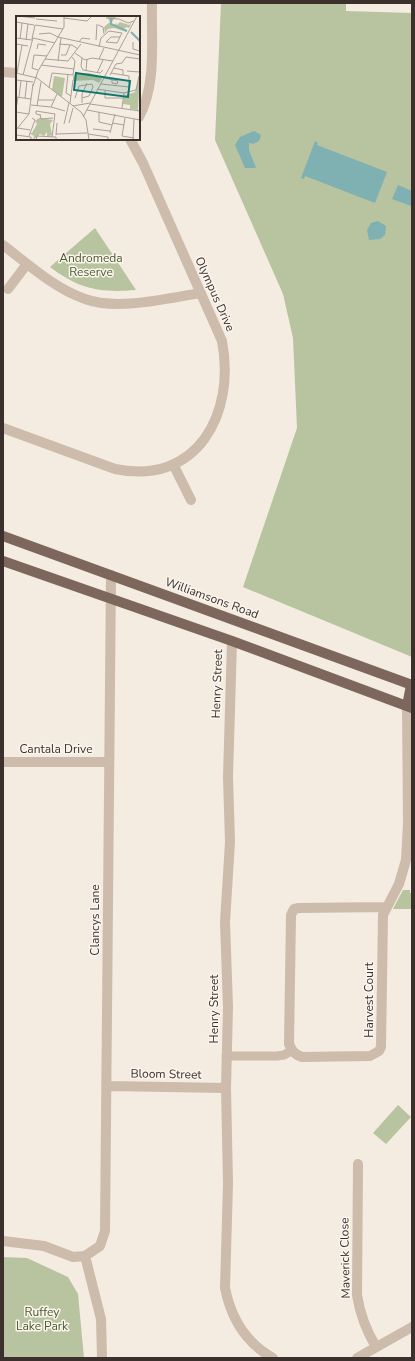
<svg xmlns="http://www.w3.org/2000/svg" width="415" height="1361" font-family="'Nunito Sans',sans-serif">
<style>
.green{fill:#b8c4a0}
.water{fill:#7fb0b2}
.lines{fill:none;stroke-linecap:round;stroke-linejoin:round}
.pedestrian{stroke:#cdbbac;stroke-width:9}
.minor{stroke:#cdbbac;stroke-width:10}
.primary{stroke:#7d675c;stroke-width:10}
.labels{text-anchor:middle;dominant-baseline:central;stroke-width:3;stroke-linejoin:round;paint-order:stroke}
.park-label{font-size:12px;fill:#4a5a2e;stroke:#fbf5ee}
.street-label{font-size:12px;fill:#3b302b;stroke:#fbf5ee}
.inset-river{fill:none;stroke:#7fb0b2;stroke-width:2}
.inset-road{fill:none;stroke:#aaa098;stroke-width:1}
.view{fill:#0f766e;fill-opacity:0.15;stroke:#0f766e;stroke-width:2}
.inset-edge{fill:none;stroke:#3b302b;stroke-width:2}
</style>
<rect width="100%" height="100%" fill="#f4ebe1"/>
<path class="green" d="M221 3H346V11L412 13V657L243 587 297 428 293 338 283 294 215 140Z
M95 228 136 290C100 293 79 289 50 267Z
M403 890H410V893H412V909H393Z
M398 1105 411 1117 386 1144 373 1133Z
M3 1257 27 1258 68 1277 78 1294 84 1358H3Z"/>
<path class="water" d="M254 131 261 135 259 141 253 144 249 143V150L256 168H245L235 145 240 137Z
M315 141 318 143 317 145 387 172 375 203 305 176 304 179 301 178Z
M398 185 412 191 411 206 392 199Z
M378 221 386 226 385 235 380 239 369 240 367 230 371 223Z"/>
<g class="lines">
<path class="pedestrian" d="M226 1056H277L284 1055 291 1051"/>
<path class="minor" d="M3 72 17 73
M139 117C157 84 151 40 152 3
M3 245C28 264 55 289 85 299 118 311 167 298 201 293
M8 289 27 264
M3 428 115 469C197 486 236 414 222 341L143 163 130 139
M174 466 191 500
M232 641 228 777 230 842 225 922 228 1007 226 1088 228 1183 225 1288C231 1318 246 1343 273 1358
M3 762H109
M386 907 299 908 294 909 291 915 289 1044C292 1051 294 1054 302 1057L370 1056 379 1051 381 1047 383 915 399 884 406 860 408 824 407 706
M107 1086 226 1088
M358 1164 357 1295C360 1315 366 1330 376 1347
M3 1241 44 1246 73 1257 85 1256 101 1319 102 1358
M85 1256 100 1246 105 1231 111 575
M357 1358 412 1327"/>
<path class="primary" d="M3 536 412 685
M3 561 232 641 412 708
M407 706 411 685"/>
</g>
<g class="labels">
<g class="park-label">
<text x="91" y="258">Andromeda<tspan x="91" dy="14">Reserve</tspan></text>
<text x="42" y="1312">Ruffey<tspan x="42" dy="14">Lake Park</tspan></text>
</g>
<g class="street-label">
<text transform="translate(215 294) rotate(66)">Olympus Drive</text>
<text transform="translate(212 598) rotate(20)">Williamsons Road</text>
<text transform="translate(217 684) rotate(-88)">Henry Street</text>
<text x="56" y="749">Cantala Drive</text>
<text transform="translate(95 920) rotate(-90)">Clancys Lane</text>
<text transform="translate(369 1000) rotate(-90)">Harvest Court</text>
<text transform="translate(214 1009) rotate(-90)">Henry Street</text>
<text transform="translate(166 1074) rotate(1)">Bloom Street</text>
<text transform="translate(345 1258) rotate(-91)">Maverick Close</text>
</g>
</g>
<g transform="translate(16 16)">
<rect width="124" height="124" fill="#f4ebe1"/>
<path d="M91 0 100 1 95 7 98 9 101 7 100 10 104 6 113 9 116 6 113 12 108 10 111 11 107 13 111 16 98 12 92 13 89 17 88 11 94 6ZM61 57H73L87 61 83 67 77 64 57 65V60ZM124 58 122 94 114 93V89L107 88 108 80 119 76ZM38 60 49 62 46 81 36 74ZM23 102 37 104 34 108 36 119 31 121V116L28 120 24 118 17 124 18 120 13 117H16L21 108 19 105Z" fill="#b8c4a0"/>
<path class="inset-river" d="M95 3V8L111 15M115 16 124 25"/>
<path class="inset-road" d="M2 0 19 2M48 2 71 5 76 0M90 2 103 3 112 7 118 5M20 3 41 5M0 6 18 9M19 9 47 13M82 9 87 11 88 18M23 18 34 17 42 21M42 21 124 39M0 22 16 24M4 23 6 7M16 23 19 9M10 24 12 8M80 24 81 8M63 26 66 22 74 23M117 26V33L124 35M0 28 12 30M43 28 56 29 62 33M83 31 85 22 93 15 106 17 101 27 90 26 95 21H104M21 33 22 28 30 29M59 37 69 44 76 42 97 45M45 39H50L54 29M66 42 65 50 67 54 84 57 87 54M29 43 52 45 65 28M83 43 88 32M42 45 45 22M25 49 58 53M98 52 107 54V59M22 54 16 52 18 39 31 40M70 55 71 43M111 55 123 56 124 53M0 57 21 62 65 96 70 104 73 124M1 57 6 29M81 57 87 44M52 58 50 77 55 80M7 59 17 22 39 27M94 59 100 48 106 47 110 41 124 43M88 62 102 65 101 68 96 67V64M0 64 17 66M85 68 113 71V60L95 57M17 70 22 55 48 11V0M33 72 36 57 57 59 59 45 56 41M81 73 108 77M89 74V82H107M0 81 15 83M3 81 5 65M9 82 11 65M59 82 63 70 76 68 77 71 73 80 66 82M22 84H38M54 87 57 64M66 87V78L71 67M74 88 124 95M15 89 35 91 41 78M21 90 25 66M57 90 74 87M35 91 49 95M106 92 108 77 120 74 123 60M0 93 2 81M71 94 124 104M0 96 13 98M83 96V106L96 109M24 98 25 103 37 102M24 99 20 98V95L39 98 36 121M67 101 121 0M53 107 57 92M96 107 108 109M48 108 53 87M2 112 14 114M77 113 94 115M0 114 13 98 17 68M94 117 99 98M40 118 71 117M72 118 92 121V124M0 119 15 121V124M40 119 41 107M13 120 19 104 16 102M106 120 109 102M106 120 118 122M20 124 21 120 40 121V124M117 124 118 103"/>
<path class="view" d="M60 57 114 65 112 81 58 74Z"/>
<rect width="124" height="124" class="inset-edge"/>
</g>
<rect width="415" height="1361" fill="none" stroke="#3b302b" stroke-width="8"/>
</svg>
